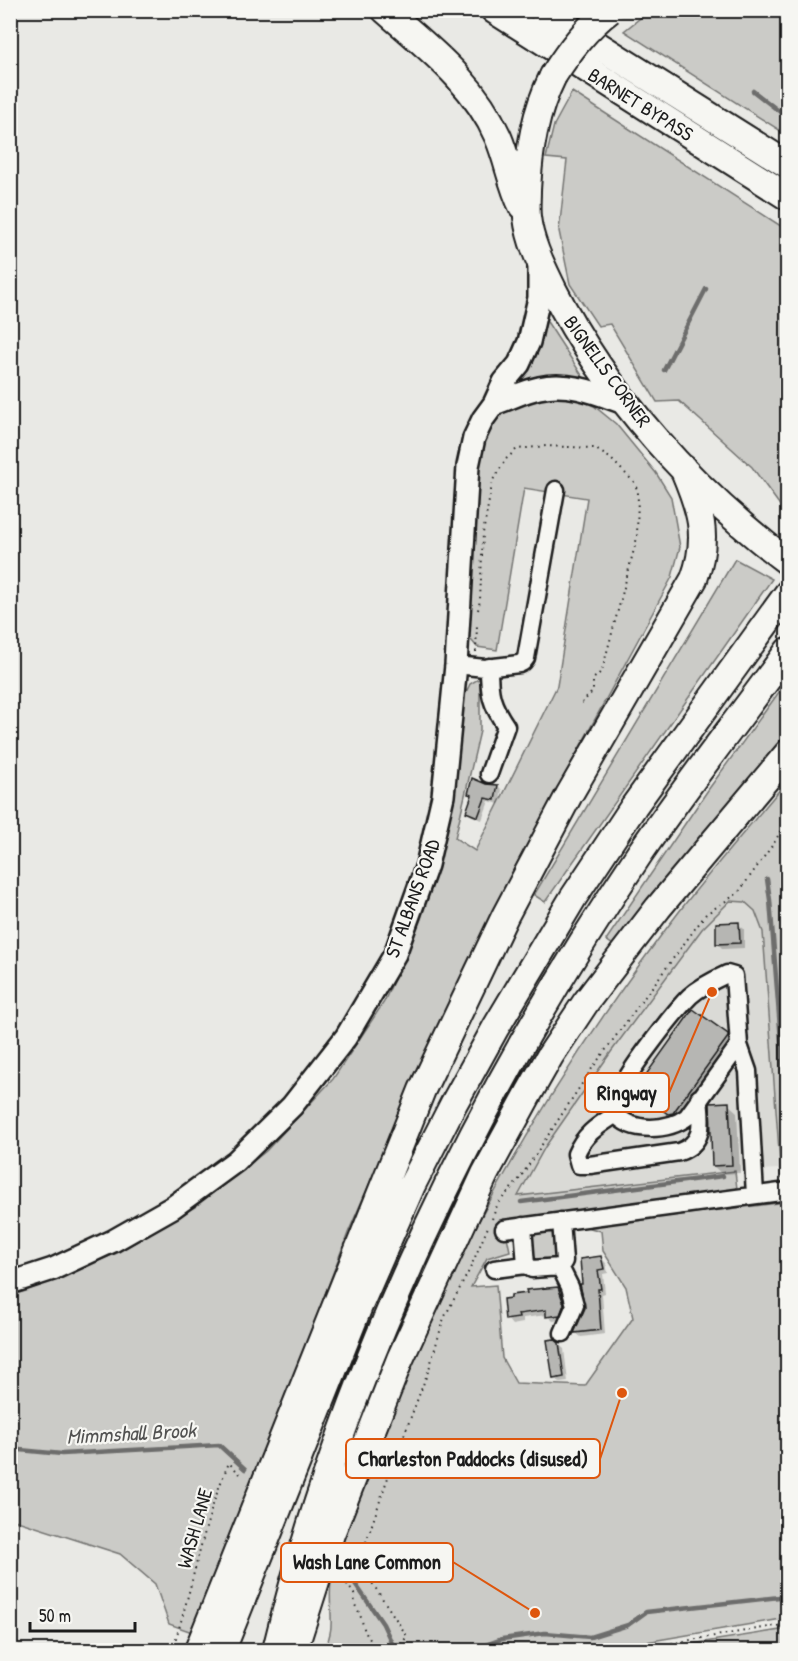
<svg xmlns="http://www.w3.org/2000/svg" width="798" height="1661" font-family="'Patrick Hand',sans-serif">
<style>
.built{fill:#dadad6}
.green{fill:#cbcbc7;stroke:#747472;stroke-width:1.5}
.shadow{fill:#0003}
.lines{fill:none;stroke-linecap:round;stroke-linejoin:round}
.stream{stroke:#6d6d6c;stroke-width:4.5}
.building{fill:#b6b6b3;stroke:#1c1c1c;stroke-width:1.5}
.minor-casing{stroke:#1c1c1c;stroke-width:21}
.major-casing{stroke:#1c1c1c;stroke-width:26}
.highway-casing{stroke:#1c1c1c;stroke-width:30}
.path{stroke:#1c1c1c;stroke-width:2;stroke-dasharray:1.5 4.5;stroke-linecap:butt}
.minor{stroke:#f6f6f2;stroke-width:16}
.major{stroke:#f6f6f2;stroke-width:21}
.highway{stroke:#f6f6f2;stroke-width:26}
.highway-bridge-casing{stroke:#1c1c1c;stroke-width:30;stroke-linecap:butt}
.highway-bridge{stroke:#f6f6f2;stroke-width:26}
.labels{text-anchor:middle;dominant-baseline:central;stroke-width:4.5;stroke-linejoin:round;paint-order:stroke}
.street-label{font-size:20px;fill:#1c1c1c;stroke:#f6f6f2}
.water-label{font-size:21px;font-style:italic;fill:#525251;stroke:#f6f6f2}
.leader{fill:none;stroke:#de560d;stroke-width:2}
.callout-dot{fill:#de560d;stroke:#f6f6f2;stroke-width:2}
.callout{fill:#f6f6f2;stroke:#de560d;stroke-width:2}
.callout-label{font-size:21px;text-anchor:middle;font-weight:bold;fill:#1c1c1c}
</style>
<rect width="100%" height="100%" fill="#e9e9e5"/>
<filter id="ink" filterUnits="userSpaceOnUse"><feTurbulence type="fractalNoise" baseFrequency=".0167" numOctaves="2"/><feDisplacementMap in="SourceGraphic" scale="12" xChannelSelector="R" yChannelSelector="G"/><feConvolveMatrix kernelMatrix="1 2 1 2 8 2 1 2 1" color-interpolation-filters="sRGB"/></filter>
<g filter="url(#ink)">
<path class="built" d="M730 901 745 902 755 911 763 932 780 1169 735 1171 517 1197 545 1147 611 1052 702 929Z"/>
<path class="green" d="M649 11H787V135L624 31Z
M572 92 787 230V515L752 467 679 401 657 402 610 324 598 326 570 284 559 231 567 160 546 158 554 125Z
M544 317 583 377V380L515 387 513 385Z
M560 391 594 406 616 424 656 473 671 497 680 547 672 577 515 867 432 1040 348 1233 198 1634 169 1624 155 1584 120 1554 11 1519V1295L26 1291 117 1253 195 1207 266 1151 333 1079 384 1002 421 919 447 830 456 767 463 699 470 684 480 678V731L455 838 475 851 557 686 587 498 524 488 497 650 477 647 467 635 476 464 487 432 498 417 509 408Z
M735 559 772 579 545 902 534 895Z
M787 681V741L616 947 606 940 708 790Z
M787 781 788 842 785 846 788 859 787 1177 781 1178 763 932 755 911 745 902 730 901 702 929 611 1052 545 1147 518 1196 735 1171 737 1189 504 1222 510 1251 487 1258 471 1287 496 1285 502 1358 516 1383 585 1386 633 1318 626 1287 603 1251 601 1231 583 1226 787 1202V1618L599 1650H325C327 1643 331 1634 331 1626 332 1610 328 1592 332 1576 404 1333 530 1104 685 904 718 862 753 822 787 781Z
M554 1230 557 1258 531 1260 528 1232Z
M787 1629V1650H654Z"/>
<path class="shadow" d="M486 786H498L502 790 499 804 489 801 482 820 472 816 467 812 473 796 470 793Z
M738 924 744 929V948L723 949 718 944Z
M727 1035 738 1046 681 1125 648 1101 637 1090Z
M728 1104 737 1112 740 1173 722 1174 713 1166Z
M601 1258 606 1263 608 1273 603 1274 605 1293 602 1294 605 1334 581 1337 576 1333 586 1309Z
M557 1288 561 1292H558L565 1312 568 1311 561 1292 568 1310 565 1319 553 1321 547 1315 523 1318V1323L512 1325 507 1319Z
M554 1340 564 1349 568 1382 560 1383 555 1378Z"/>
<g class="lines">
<path class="stream" d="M753 91 788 118
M664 370 706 289
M767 879 770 900 781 1041 785 1152
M521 1202 723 1176
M10 1448 20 1450 62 1454 219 1445 245 1469
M345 1569 383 1624 395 1650
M471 1650 502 1639 545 1633 590 1637 628 1625 646 1612 788 1596"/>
</g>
<path class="building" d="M472 778 486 784 498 785 495 800 485 798 478 817 466 812 472 795 468 794Z
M739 922 740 943 716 944V923Z
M693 1009 728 1034V1037L673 1113 668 1114 635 1090Z
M729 1102 732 1165 712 1166 710 1103Z
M601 1256 604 1269 598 1270 601 1289H598L601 1330 574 1333 585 1308 580 1284H582L580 1259Z
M558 1287 564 1304 560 1315 546 1317V1310L518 1314 519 1318 505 1320 503 1299 511 1298V1295L527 1293 526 1290Z
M554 1339 559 1343 564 1377 553 1379 547 1340Z"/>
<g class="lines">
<defs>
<path id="minor" d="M456 665 485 668 519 664 523 662 526 658 556 490
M489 774 506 726C491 704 489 694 489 667
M739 1045 687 1117C668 1131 631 1133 616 1114 618 1106 618 1098 621 1090 627 1072 675 1011 690 996 700 987 714 980 727 974L734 976 739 1045 748 1071 755 1195
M616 1114C598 1126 585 1133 576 1154L579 1165H590L679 1152C706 1142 701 1122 699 1098
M523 1226 526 1265 532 1269 560 1267 564 1261 561 1221
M504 1229 788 1191
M560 1267 570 1287 575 1305 563 1333
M494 1269 526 1265"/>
<path id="major" d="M494 404C509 399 524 391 539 388 570 381 599 394 627 404
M10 1283 53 1269 113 1241 173 1207 236 1161 292 1106 346 1037 395 954 427 865 443 796 456 665 468 466 474 438 483 419 494 404 504 382 519 364 529 342 539 298V262"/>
<path id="highway" d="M385 10C428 48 474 82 498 137 508 160 511 184 522 206
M494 10 788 197
M542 10 788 165
M553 76C535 112 529 150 527 190 527 199 526 208 527 217 530 243 542 266 553 289 607 396 693 490 788 562
M198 1650 422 1090 505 916 569 795 694 579C710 536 700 508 683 468
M222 1650 359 1306 412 1185 454 1103 496 1027 573 898 634 806 788 593
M276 1650C343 1371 480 1091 640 853 687 784 739 719 788 651
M294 1650 331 1534 400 1359 485 1174 529 1093 550 1056 586 1002 621 956 658 908 788 753"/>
</defs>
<use href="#minor" class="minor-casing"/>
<use href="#major" class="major-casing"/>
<use href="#highway" class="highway-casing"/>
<path class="path" d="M478 610 480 600 483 533 488 506 493 480 506 459 517 449 546 446 594 448 610 458 634 482 638 492 637 538 602 671 593 679V691L580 705
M476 652 477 625
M492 1219 498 1203 518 1181 593 1067 706 914 738 893 774 843 788 818
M340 1574 354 1594 355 1605 360 1614 365 1632 377 1650
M783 1625 786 1650
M770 1647 786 1645
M172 1650C193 1589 202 1523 229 1463L240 1474
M398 1650 407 1636 359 1563 386 1483 429 1369 444 1318 469 1271 488 1227
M630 1650 788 1624"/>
<use href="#minor" class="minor"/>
<use href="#major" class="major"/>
<use href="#highway" class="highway"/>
<defs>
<path id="highway-bridge" d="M553 76C569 51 586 28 610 10"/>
</defs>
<use href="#highway-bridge" class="highway-bridge-casing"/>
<use href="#highway-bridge" class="highway-bridge"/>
</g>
</g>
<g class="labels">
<g class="street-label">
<text transform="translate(641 104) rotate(32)">BARNET BYPASS</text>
<text transform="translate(608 371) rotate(54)">BIGNELLS CORNER</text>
<text transform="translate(412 898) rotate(-70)">ST ALBANS ROAD</text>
<text transform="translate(194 1528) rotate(-74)">WASH LANE</text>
</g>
<g class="water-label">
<text transform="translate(131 1433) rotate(-3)">Mimmshall Brook</text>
</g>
</g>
<path class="leader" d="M712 992L669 1093M622 1393L600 1459M535 1613L453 1562"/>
<g class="callout-dot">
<circle cx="712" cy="992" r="6"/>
<circle cx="622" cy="1393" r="6"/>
<circle cx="535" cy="1613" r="6"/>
</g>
<g class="callout">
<rect x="585" y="1073" width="84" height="39" rx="6"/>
<rect x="346" y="1439" width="254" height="39" rx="6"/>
<rect x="281" y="1543" width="172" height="39" rx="6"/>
</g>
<g class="callout-label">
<text x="627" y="1100">Ringway</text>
<text x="473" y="1466">Charleston Paddocks (disused)</text>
<text x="367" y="1569">Wash Lane Common</text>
</g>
<rect width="798" height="1661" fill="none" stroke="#f6f6f2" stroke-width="36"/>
<rect x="18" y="18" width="762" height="1625" fill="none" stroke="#1c1c1c" stroke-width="2" filter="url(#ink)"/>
<path d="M30 1622v9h105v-9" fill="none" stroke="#1c1c1c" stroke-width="3"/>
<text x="39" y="1622" font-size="18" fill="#1c1c1c" stroke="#f6f6f2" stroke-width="4.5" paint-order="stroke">50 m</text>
</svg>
